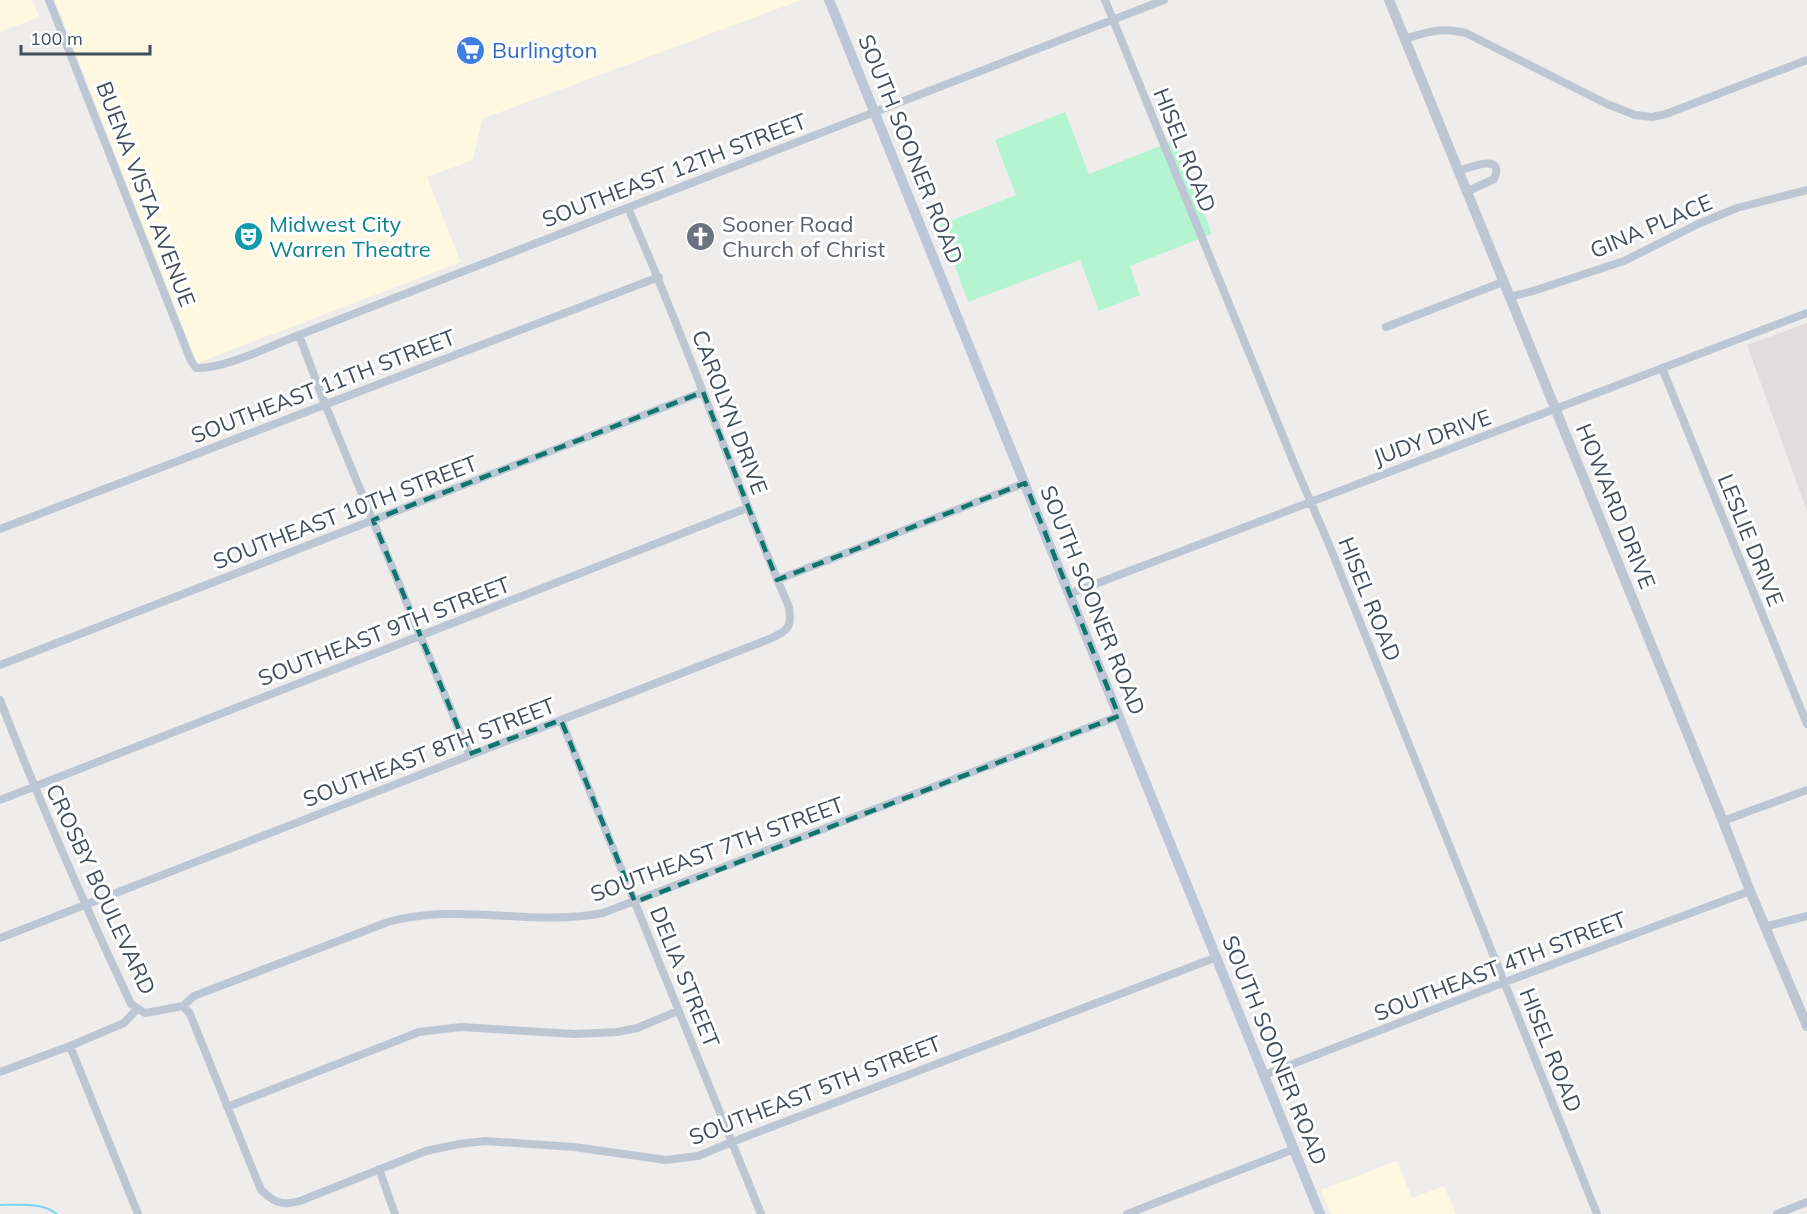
<svg xmlns="http://www.w3.org/2000/svg" width="1807" height="1214" font-family="Mulish,sans-serif">
<style>
.commercial{fill:#fef8e1}
.education{fill:#e1ddde}
.green{fill:#b4f4d1}
.lines{fill:none;stroke-linecap:round;stroke-linejoin:round}
.stream{stroke:#7bd3f6;stroke-width:2}
.minor{stroke:#bdc7d4;stroke-width:8}
.tertiary{stroke:#bdc7d4;stroke-width:10}
.secondary{stroke:#bcc7d8;stroke-width:10}
.marked{fill:none;stroke:#0f766e;stroke-width:4.5;stroke-dasharray:12 8;stroke-linejoin:round}
.labels{text-anchor:middle;dominant-baseline:central;stroke-width:6;stroke-linejoin:round;paint-order:stroke}
.shop-label{font-size:22px;fill:#366cbe;stroke:#fff;text-anchor:start}
.street-label{font-size:22px;fill:#424e5c;stroke:#fff}
.culture-label{font-size:22px;fill:#0d838f;stroke:#fff;text-anchor:start}
.worship-label{font-size:22px;fill:#5b616d;stroke:#fff;text-anchor:start}
</style>
<rect width="100%" height="100%" fill="#efecec"/>
<path class="commercial" d="M0 0H32L39 17 0 32Z
M55 0H801L482 119 473 160 427 177 461 262 197 363Z
M1397 1161 1412 1198 1444 1186 1456 1214H1331L1321 1190Z"/>
<path class="education" d="M1807 323V511L1747 345Z"/>
<path class="green" d="M1065 112 1089 174 1175 140 1212 234 1130 266 1140 295 1099 311 1080 260 968 302 940 225 1016 195 995 140Z"/>
<g class="lines">
<path class="stream" d="M0 1205C19 1205 42 1202 57 1214"/>
<path class="minor" d="M49 0 191 361 196 368C222 370 273 345 299 335L1164 0
M1105 0 1296 468 1328 542 1597 1214
M1404 39C1428 32 1441 27 1466 33L1607 104 1635 115 1652 117 1666 114 1807 60
M1458 171C1468 168 1506 152 1494 179L1466 192
M1509 297 1533 291 1624 261 1698 224 1737 208 1807 190
M1386 327 1503 282
M299 335 325 404 469 754
M1662 368 1807 724
M0 529 659 277
M777 580 1025 483
M1069 594 1807 313
M0 665 703 392
M0 700C40 803 84 904 131 1004L145 1013 183 1006 190 1014 261 1190C275 1203 282 1206 300 1201L426 1151 459 1144 485 1141 574 1147 666 1160 698 1156 732 1142 1217 957
M561 720 761 1214
M0 800 747 508
M1723 821 1807 790
M1764 927 1807 916
M0 938 772 638C789 629 792 627 789 607 732 475 686 339 628 208
M183 1006 194 996 388 922C459 902 532 927 603 913L1119 716
M70 1046 138 1214
M0 1072 70 1046 124 1023 136 1010
M1264 1075 1505 982 1750 891
M227 1107 419 1032 461 1027 575 1034 617 1032 637 1028 678 1011
M379 1169 395 1214
M1127 1214 1294 1149
M1777 1214 1807 1202"/>
<path class="tertiary" d="M1389 0 1723 821 1750 891 1807 1026"/>
<path class="secondary" d="M829 0 1320 1214"/>
</g>
<path class="marked" d="M703 392 777 580 1025 483 1119 716 635 902 561 720 469 754 373 520Z"/>
<defs>
<symbol id="supermarket-disc" viewBox="-11 -11 22 22"><circle r="9.5" fill="#3f7fe0" stroke="#fff"/><path d="M-6-5.5h2.5l.6 2H6L4.5 2H-2.5L-4.4-4H-6ZM-1.5 3.2a1.3 1.3 0 1 0 .1 0ZM3 3.2a1.3 1.3 0 1 0 .1 0Z" fill="#fff"/></symbol>
<symbol id="theatre-disc" viewBox="-11 -11 22 22"><circle r="9.5" fill="#0f9aa8" stroke="#fff"/><path d="M-5-5.5Q0-4 5-5.5V0Q5 5 0 6Q-5 5-5 0ZM-3.3-2.5H-1v1.5H-3.3ZM1-2.5H3.3v1.5H1ZM-2.8 1Q0 5.5 2.8 1Z" fill="#fff"/></symbol>
<symbol id="church-disc" viewBox="-11 -11 22 22"><circle r="9.5" fill="#6b7280" stroke="#fff"/><path d="M-1.2-6h2.4v3.5h3.3v2.4h-3.3V6h-2.4V-.1h-3.3v-2.4h3.3Z" fill="#fff"/></symbol>
</defs>
<g fill-rule="evenodd">
<use href="#supermarket-disc" x="454" y="34" width="33" height="33"/>
<use href="#theatre-disc" x="232" y="220" width="33" height="33"/>
<use href="#church-disc" x="684" y="220" width="33" height="33"/>
</g>
<g class="labels">
<g class="shop-label">
<text x="492" y="50">Burlington</text>
</g>
<g class="street-label">
<text transform="translate(911 149) rotate(68)">SOUTH SOONER ROAD</text>
<text transform="translate(1185 150) rotate(68)">HISEL ROAD</text>
<text transform="translate(674 170) rotate(-21)">SOUTHEAST 12TH STREET</text>
<text transform="translate(146 194) rotate(69)">BUENA VISTA AVENUE</text>
<text transform="translate(1651 226) rotate(-23)">GINA PLACE</text>
<text transform="translate(323 386) rotate(-21)">SOUTHEAST 11TH STREET</text>
<text transform="translate(730 412) rotate(69)">CAROLYN DRIVE</text>
<text transform="translate(1432 437) rotate(-20)">JUDY DRIVE</text>
<text transform="translate(1616 506) rotate(68)">HOWARD DRIVE</text>
<text transform="translate(345 512) rotate(-21)">SOUTHEAST 10TH STREET</text>
<text transform="translate(1751 540) rotate(68)">LESLIE DRIVE</text>
<text transform="translate(1370 599) rotate(68)">HISEL ROAD</text>
<text transform="translate(1093 600) rotate(68)">SOUTH SOONER ROAD</text>
<text transform="translate(384 631) rotate(-21)">SOUTHEAST 9TH STREET</text>
<text transform="translate(429 752) rotate(-21)">SOUTHEAST 8TH STREET</text>
<text transform="translate(717 849) rotate(-20)">SOUTHEAST 7TH STREET</text>
<text transform="translate(101 889) rotate(65)">CROSBY BOULEVARD</text>
<text transform="translate(1500 966) rotate(-21)">SOUTHEAST 4TH STREET</text>
<text transform="translate(685 977) rotate(68)">DELIA STREET</text>
<text transform="translate(1275 1050) rotate(68)">SOUTH SOONER ROAD</text>
<text transform="translate(1551 1050) rotate(68)">HISEL ROAD</text>
<text transform="translate(815 1090) rotate(-21)">SOUTHEAST 5TH STREET</text>
</g>
<g class="culture-label">
<text x="269" y="224">Midwest City<tspan x="269" dy="25">Warren Theatre</tspan></text>
</g>
<g class="worship-label">
<text x="722" y="224">Sooner Road<tspan x="722" dy="25">Church of Christ</tspan></text>
</g>
</g>
<path d="M21 45v9h129v-9" fill="none" stroke="#424e5c" stroke-width="3"/>
<text x="30" y="45" font-size="18" fill="#424e5c" stroke="#ffffff" stroke-width="4.5" paint-order="stroke">100 m</text>
</svg>
